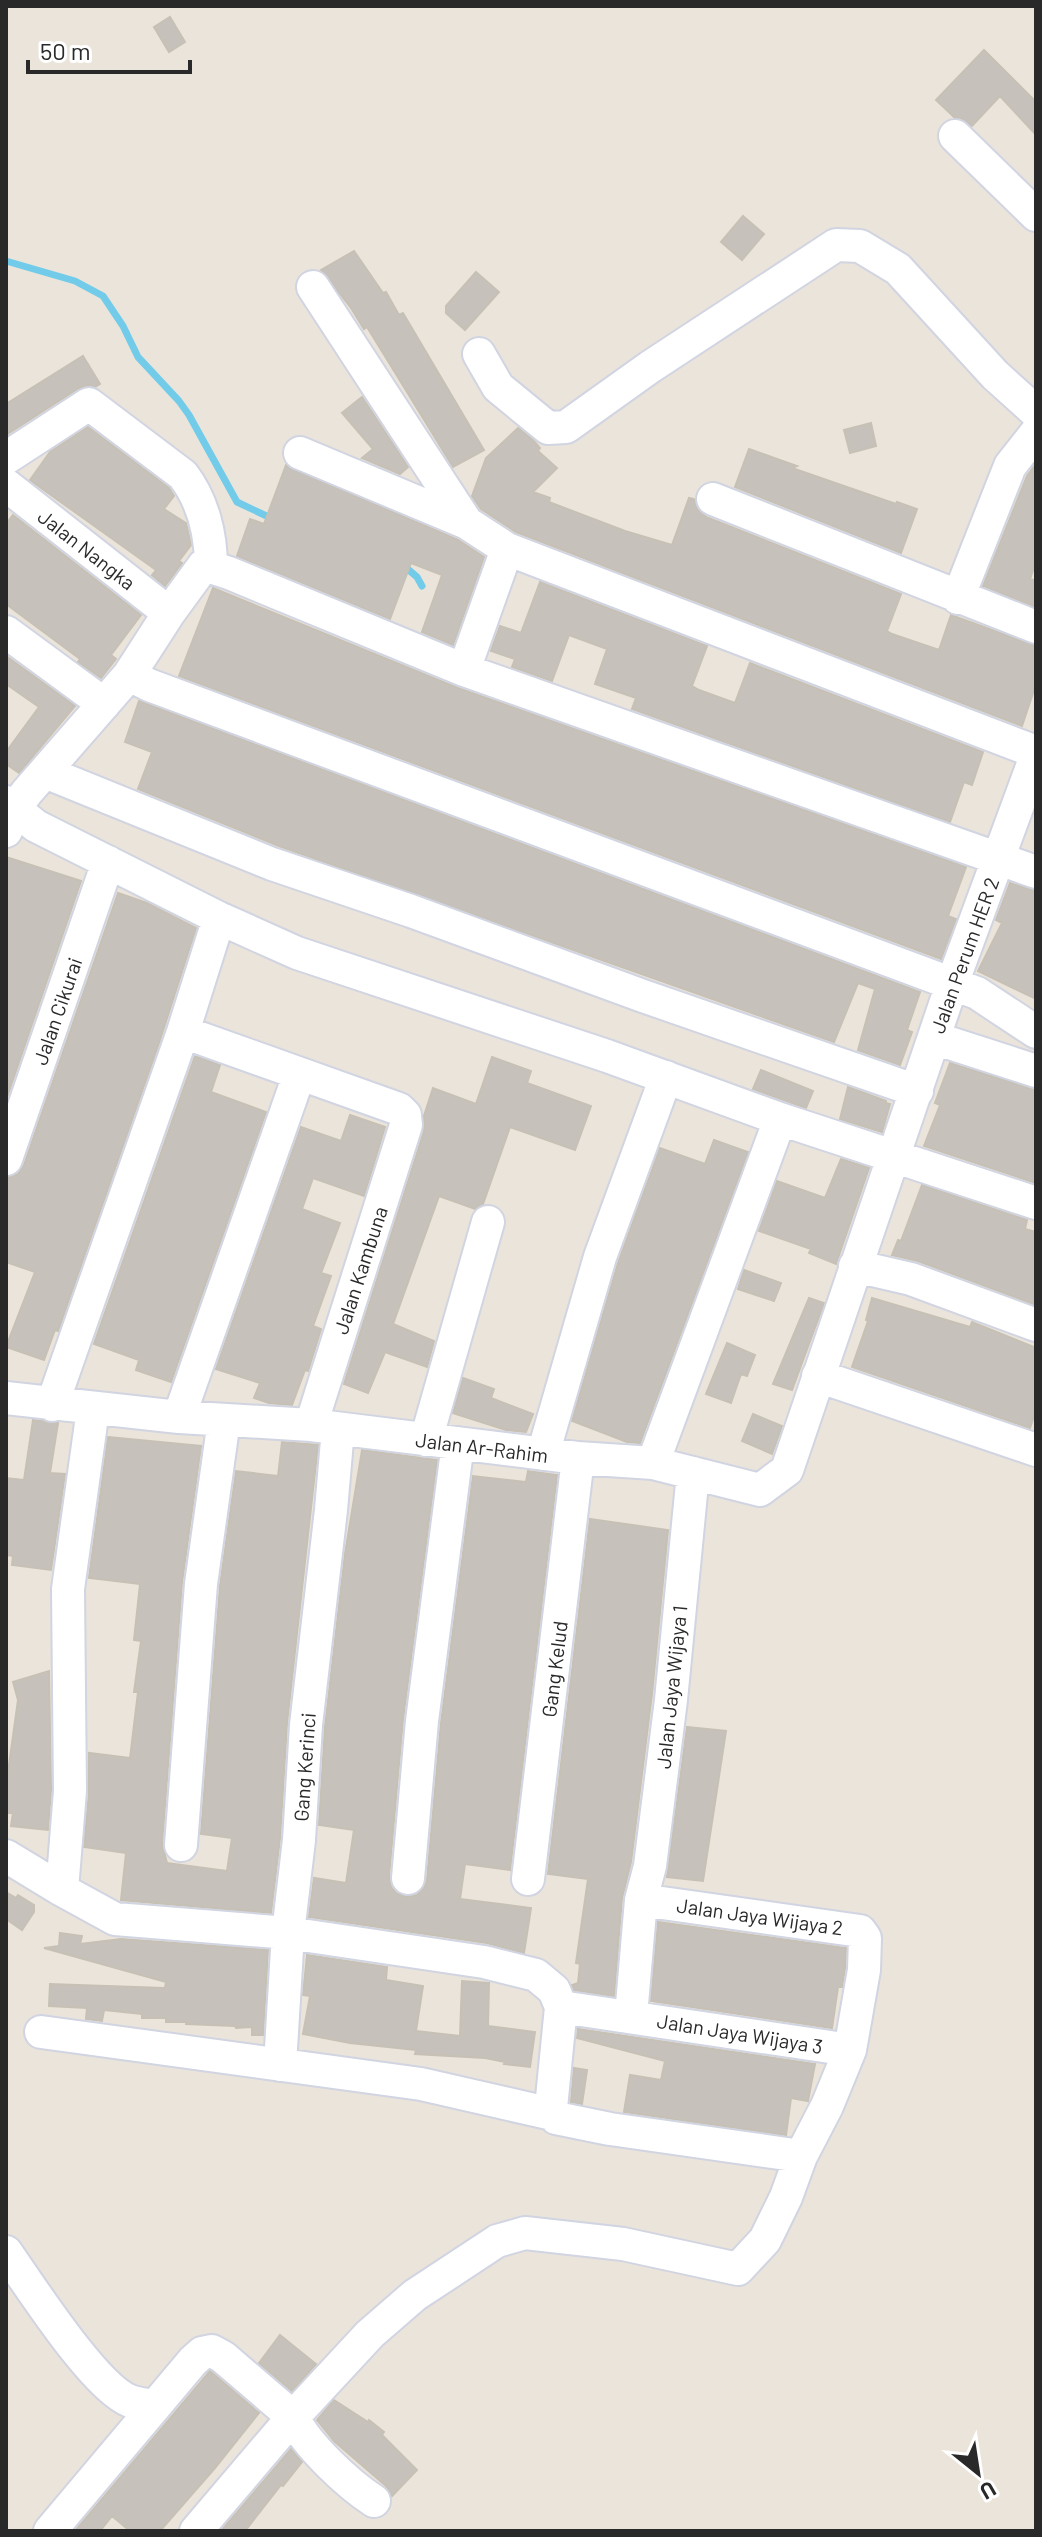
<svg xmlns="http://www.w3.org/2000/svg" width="1042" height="2537" font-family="Barlow,sans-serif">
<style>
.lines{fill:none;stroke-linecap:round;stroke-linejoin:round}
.stream{stroke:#72cce9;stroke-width:7}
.building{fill:#c6c1bb;stroke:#c6c0b5;stroke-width:2}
.minor-casing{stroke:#d1d4e1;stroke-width:36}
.minor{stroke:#fff;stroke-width:32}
.labels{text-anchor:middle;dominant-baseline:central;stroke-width:6;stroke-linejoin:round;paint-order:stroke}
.street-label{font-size:20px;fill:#292929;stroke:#fff}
</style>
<rect width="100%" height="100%" fill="#ebe4db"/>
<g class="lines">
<path class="stream" d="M6 261 75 281 103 296 123 326 138 357 179 401 189 415 237 502 275 520
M403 565 417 577 422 586"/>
</g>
<path class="building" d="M170 17 185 42 169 52 154 27Z
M984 50 1036 102V135L1000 96 972 126 960 118H955L936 100Z
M743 216 764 234 742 260 721 242Z
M354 251 383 293 386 292 399 315 403 313 484 450 453 467 367 327 364 329 351 308 321 270Z
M476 272 499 292 465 330 446 313V306Z
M83 356 100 384 95 387 89 385 79 388 6 435V404Z
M362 397 408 467 400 474 362 458 373 449 342 413Z
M871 423 876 446 850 453 844 430Z
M88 427 169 488 174 496 164 509 186 523 191 545 179 561 182 563 165 586 152 575 156 570 30 480 50 452Z
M518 428 533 440 540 448 538 451 557 468 533 492 550 498 549 502 625 531 672 545 689 498 694 499 698 510 706 517 901 594 887 631 892 634 939 650 951 615 1036 646V684L1022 726 516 532 481 509 472 496 486 458Z
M749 449 797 466 792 468 896 504 897 502 917 509 901 553 735 487Z
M1036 464V562L1030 579 1036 581V607L983 586 1027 476Z
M286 465 458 540 484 557 453 645 422 632 442 575 411 563 390 619 237 556 250 519 264 524Z
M13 515 141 615 111 655 116 659 101 678 78 662 80 659 6 604V524Z
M540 582 707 646 692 686 699 690 735 703 750 663 983 752 972 785 964 782 950 822 632 709 636 698 595 684 607 649 569 635 552 681 512 667 515 659 491 651 500 626 521 633Z
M213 588 458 688 966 867 948 916 956 919 941 959 179 676Z
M6 656 75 706 19 773 6 764V752L39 707 6 684Z
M139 701 920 992 907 1030 912 1032 900 1065 858 1050 875 989 858 983 834 1042 279 846 138 789 152 752 125 742Z
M6 857 81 881 6 1100Z
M1010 883 1036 891V999L978 971 1002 923 996 920Z
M118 893 147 903 196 928 159 1043 58 1331 55 1330 44 1360 6 1347 35 1272 6 1262V1178L18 1174 24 1165Z
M195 1056 220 1065 211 1092 266 1112 171 1382 136 1370 139 1360 94 1344Z
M492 1057 531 1071 527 1083 591 1106 575 1150 510 1127 483 1204 475 1209 439 1196 393 1324 434 1341 427 1367 385 1352 368 1393 344 1384 424 1131V1116L433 1088 476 1104Z
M950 1063 1036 1090V1183L924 1146 940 1105 935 1103Z
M761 1070 813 1091 806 1108 753 1089Z
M848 1087 886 1101V1103L890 1104 882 1132 840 1119Z
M350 1115 385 1127 364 1196 313 1178 302 1209 340 1223 321 1273 331 1276 313 1326 321 1329 308 1371 305 1370 292 1405 269 1403 254 1398 260 1383 216 1369 301 1127 341 1141Z
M714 1140 748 1152 640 1443 627 1442 572 1421 618 1263 660 1148 705 1164Z
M841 1159 869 1168 836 1264 809 1253 811 1249 759 1231 777 1181 825 1198Z
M922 1185 1027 1220 1025 1229 1036 1232V1305L918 1261 892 1255 898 1240 901 1241Z
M744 1270 781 1283 774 1301 738 1289Z
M809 1298 824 1303 792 1390 773 1384Z
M872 1298 970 1327 972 1322 1036 1348V1411L1030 1428 852 1367 868 1321 866 1320Z
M727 1343 755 1355 747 1376 741 1374 731 1403 706 1394Z
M463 1378 494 1389 491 1398 533 1414 526 1432 506 1430 453 1413Z
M753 1414 782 1426 772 1454 742 1441Z
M33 1420 58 1423 50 1473 65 1474 51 1570 12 1565 13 1556 6 1555V1478L24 1480Z
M108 1437 201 1446 182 1582 162 1844 167 1863 227 1871 232 1838 201 1834 220 1586 236 1471 278 1476 282 1442 318 1445 287 1723 280 1838 271 1913 121 1900 126 1853 84 1847 89 1793V1753L130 1758 138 1692H134L141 1641 134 1640 140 1584 89 1578Z
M362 1450 437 1460 403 1719 389 1876 391 1887 396 1893 406 1897 417 1895 424 1888 427 1880 441 1723 473 1476 526 1482 528 1471 557 1475 510 1870 465 1864 460 1899 531 1908 524 1953 487 1943 309 1917 314 1878 346 1883 354 1830 319 1825 325 1727 345 1554Z
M590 1519 668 1530 652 1694 631 1862 622 1898 614 1996 574 1990 572 1985 578 1983 580 1964 576 1963 588 1879 548 1874Z
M49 1671 51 1790 48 1830 11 1826 13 1813H6V1772H8L18 1700 13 1682Z
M687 1727 726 1731 703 1881 667 1877Z
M6 1892 16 1898 18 1895 34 1905V1912L22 1930 6 1919Z
M658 1922 846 1948 845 1968 842 1987H838L832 2028 651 2001Z
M60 1933 82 1936 80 1944 121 1939 268 1950 263 2035H252V2027L236 2028 235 2026 186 2024V2022H166V2018H142V2014L104 2010 102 2021 86 2019 87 2008 49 2006 50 1984 165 1988 166 1982 44 1948 59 1946Z
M307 1955 387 1967 386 1980 423 1986 416 2031 460 2036 462 1981 489 1983 488 2026 535 2032 530 2067 504 2064 505 2062 485 2058 415 2054 416 2050 350 2043 303 2034 310 1996 303 1995Z
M578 2029 815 2064 808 2101 791 2098 786 2135 624 2112 630 2075 661 2080 665 2061 577 2038Z
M574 2068 587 2070 582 2104 571 2102Z
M280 2335 316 2364 292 2391 259 2363Z
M210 2371 259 2413 215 2468 160 2531H130L112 2516 100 2531H75Z
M334 2400 368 2422 369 2420 384 2432 382 2435 417 2470 392 2496 386 2486 334 2441 317 2420Z
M291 2449 302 2462 283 2486 281 2485 245 2531H221Z"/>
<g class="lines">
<defs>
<path id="minor" d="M955 136 1036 215
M313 287 467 523 507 549 1036 752
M479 354 498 387 548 428 566 427 650 367 836 245 860 246 898 269 995 375 1036 412
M300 453 467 523
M6 458 89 404 183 475C203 501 211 535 211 567
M6 485 169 613
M713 499 1036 627
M958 598 1010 466 1036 433
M6 632 104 704
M464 670 507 549
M129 675 169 613 204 565 229 573 464 670 1036 872
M45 772 272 864 411 911 643 996 917 1091
M6 802 36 826 219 918 297 953 607 1056 780 1119 1036 1203
M6 831 14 809 27 792 129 675 149 685 977 993 1036 1032
M183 1032 399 1109 405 1115 406 1125 311 1425
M934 1038 1036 1071
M6 1159 108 862
M855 1266 911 1279 1036 1325
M818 1376 1036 1450
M6 1398 179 1417 311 1425 578 1458 653 1463 760 1490 787 1470 952 984 1036 756
M52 1405 183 1032 219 918
M93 1409 68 1589 70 1791 62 1890 115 1919 288 1933 299 1840 306 1725 331 1510 338 1429
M179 1417 299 1075
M426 1440 488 1222
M543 1454 600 1257 666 1077
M653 1463 780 1119
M181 1845 201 1584 224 1420
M6 1856 62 1890
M408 1878 422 1721 458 1443
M528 1879 578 1458
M561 2007 551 2108 556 2118 610 2129 801 2156 827 2106 850 2050 864 1970 865 1938 860 1931 641 1900
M631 2016 641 1900 650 1866 671 1700 693 1473
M41 2032 421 2084 552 2114
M280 2065 288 1933 484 1962 536 1975 554 1990 561 2007 850 2050
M6 2252C30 2286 95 2388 130 2401 138 2404 147 2405 155 2406
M50 2531 193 2361 202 2353 212 2351 223 2357 293 2417C306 2445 348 2484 374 2501
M196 2531 293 2417 370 2334 415 2295 497 2241 525 2233 623 2244 738 2269 765 2240 786 2197 801 2156"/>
</defs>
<use href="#minor" class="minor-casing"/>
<use href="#minor" class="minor"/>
</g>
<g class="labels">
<g class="street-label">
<text transform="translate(87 549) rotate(38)">Jalan Nangka</text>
<text transform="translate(964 955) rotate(-70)">Jalan Perum HER 2</text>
<text transform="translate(57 1011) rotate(-71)">Jalan Cikurai</text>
<text transform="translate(360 1270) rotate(-72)">Jalan Kambuna</text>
<text transform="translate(482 1447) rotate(7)">Jalan Ar-Rahim</text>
<text transform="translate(554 1669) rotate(-83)">Gang Kelud</text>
<text transform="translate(671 1687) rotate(-84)">Jalan Jaya Wijaya 1</text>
<text transform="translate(304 1767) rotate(-86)">Gang Kerinci</text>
<text transform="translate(760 1916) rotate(8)">Jalan Jaya Wijaya 2</text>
<text transform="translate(740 2033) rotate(9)">Jalan Jaya Wijaya 3</text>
</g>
</g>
<rect width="1042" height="2537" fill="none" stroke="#292929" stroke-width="16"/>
<g transform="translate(978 2473) rotate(150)" stroke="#ffffff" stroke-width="6" paint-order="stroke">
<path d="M0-6L14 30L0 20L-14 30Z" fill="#292929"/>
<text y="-12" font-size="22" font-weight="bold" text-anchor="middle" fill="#292929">U</text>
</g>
<path d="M28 60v12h162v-12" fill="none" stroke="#292929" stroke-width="4"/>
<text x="40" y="60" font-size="24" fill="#292929" stroke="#ffffff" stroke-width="6" paint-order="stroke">50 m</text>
</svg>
